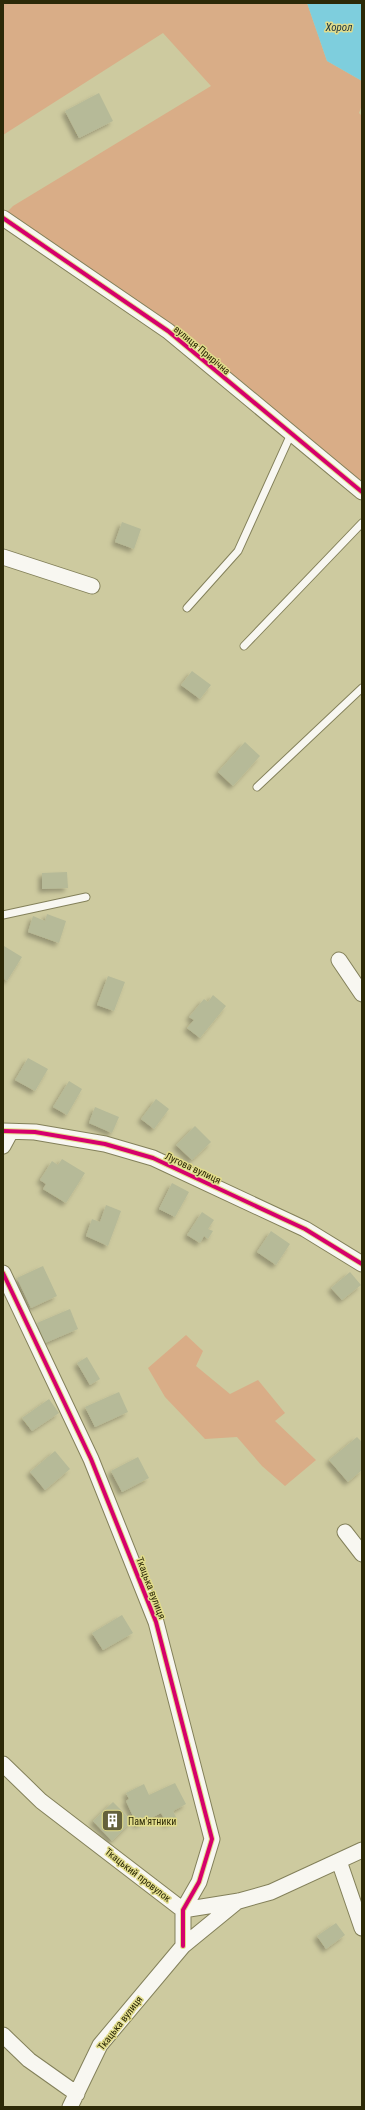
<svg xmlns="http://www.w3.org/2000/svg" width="365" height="2110" font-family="'Roboto Condensed',sans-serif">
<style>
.green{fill:#d9ad87}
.water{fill:#7ecedd}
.building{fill:#b6ba98;filter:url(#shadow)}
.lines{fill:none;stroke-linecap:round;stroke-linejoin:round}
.lane-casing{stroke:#83805a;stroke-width:9}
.street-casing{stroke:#83805a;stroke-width:17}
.lane{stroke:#f8f7f1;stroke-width:7}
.street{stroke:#f8f7f1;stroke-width:15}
.cycleway-casing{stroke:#e1dc8b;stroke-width:6}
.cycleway{stroke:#d6006c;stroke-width:4}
.labels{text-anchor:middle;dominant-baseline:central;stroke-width:3;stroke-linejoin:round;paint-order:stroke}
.street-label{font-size:10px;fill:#2c2907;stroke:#e1dc8b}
.poi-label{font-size:10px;fill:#2c2907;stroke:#e1dc8b;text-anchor:start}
.water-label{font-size:11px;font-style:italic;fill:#203943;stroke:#e1dc8b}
</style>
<defs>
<filter id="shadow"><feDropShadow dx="-3.5" dy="3.5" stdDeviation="2" flood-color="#0004"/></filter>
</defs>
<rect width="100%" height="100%" fill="#cdca9f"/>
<path class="green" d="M3 3H307L327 61 362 81V105L359 113 362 116V492L168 332 3 216 13 206 211 86 163 33 3 135Z
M186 1335 203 1351 196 1366 230 1394 258 1380 285 1413 275 1421 316 1460 285 1486 262 1466 237 1437 205 1439 165 1397 148 1368Z"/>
<path class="water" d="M307 3H362V81L327 61Z"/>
<path class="building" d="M99 93 113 121 79 138 65 111Z
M122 522 141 529 134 549 115 542Z
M192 671 211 685 200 699 181 685Z
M245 742 260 756 233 786 218 772Z
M67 872 68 888 42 889V873Z
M47 914 66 921 59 943 28 932 33 916 45 921Z
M4 946 22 957 7 981 3 978Z
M108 976 125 982 114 1011 97 1005Z
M213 995 226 1006 200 1038 187 1028 194 1020 189 1017 204 999 208 1002Z
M28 1058 48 1069 35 1091 15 1080Z
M69 1081 82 1089 67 1115 53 1107Z
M156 1099 169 1109 154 1129 141 1119Z
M95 1107 119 1117 112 1133 89 1123Z
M195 1126 211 1142 192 1160 176 1145Z
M62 1159 85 1173 66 1203 43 1189 46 1184 40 1180 52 1161 58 1165Z
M172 1183 189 1192 175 1217 159 1209Z
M106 1205 121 1211 108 1246 86 1236 92 1219 100 1222Z
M202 1212 214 1220 208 1229 213 1231 208 1239 204 1236 200 1243 187 1235Z
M271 1231 290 1244 276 1265 257 1252Z
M43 1266 57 1296 31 1308 17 1278Z
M350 1272 361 1285 342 1300 331 1288Z
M70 1309 78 1329 45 1343 37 1323Z
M87 1357 100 1379 90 1385 77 1363Z
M119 1392 128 1412 95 1427 85 1407Z
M49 1399 59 1413 32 1431 22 1418Z
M357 1437 362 1442V1470L348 1482 329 1460Z
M55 1451 70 1469 45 1490 30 1472Z
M138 1457 149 1478 122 1492 111 1471Z
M122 1615 133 1633 103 1650 92 1633Z
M175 1783 186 1804 173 1811 177 1819 167 1824 161 1813 137 1825 126 1801 129 1799 126 1793 144 1784 149 1795Z
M113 1802 132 1821 112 1841 93 1821Z
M336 1923 345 1935 326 1949 317 1936Z"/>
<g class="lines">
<defs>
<path id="lane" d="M187 608 238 551 291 434
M244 646 362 523
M257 787 362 688
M3 915 86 897"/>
<path id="street" d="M3 218 168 331 362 492
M3 557 92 586
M339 960 362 994
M3 1131 35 1132 105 1144 153 1158 305 1229 362 1264
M3 1146 10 1133
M3 1273 91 1459 156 1622 212 1839 199 1882 183 1910V1946
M345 1532 362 1554
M3 1764 41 1801 183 1910 239 1901 271 1892 362 1850
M339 1861 362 1928
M3 2035 29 2060 77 2094
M70 2107 100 2045 183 1946 238 1901"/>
</defs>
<use href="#lane" class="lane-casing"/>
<use href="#street" class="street-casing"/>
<use href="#lane" class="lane"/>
<use href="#street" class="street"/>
<defs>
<path id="cycleway" d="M3 218 168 331 362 492
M3 1131 35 1132 105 1144 153 1158 305 1229 362 1264
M3 1273 91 1459 156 1622 212 1839 199 1882 183 1910V1946"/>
</defs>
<use href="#cycleway" class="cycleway-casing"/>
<use href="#cycleway" class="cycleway"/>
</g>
<defs>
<symbol id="building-square" viewBox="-11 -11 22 22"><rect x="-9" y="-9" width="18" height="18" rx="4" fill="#64613c" stroke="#e1dc8b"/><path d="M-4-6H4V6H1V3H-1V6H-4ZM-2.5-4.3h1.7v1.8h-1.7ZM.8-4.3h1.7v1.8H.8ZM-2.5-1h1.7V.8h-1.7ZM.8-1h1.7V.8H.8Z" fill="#fff"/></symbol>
</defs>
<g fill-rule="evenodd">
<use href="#building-square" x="100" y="1808" width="25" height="25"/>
</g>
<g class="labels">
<g class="street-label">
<text transform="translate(202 350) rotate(40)">вулиця Прирічна</text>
<text transform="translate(193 1168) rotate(25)">Лугова вулиця</text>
<text transform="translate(151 1588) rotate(69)">Ткацька вулиця</text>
<text transform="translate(138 1875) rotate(38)">Ткацький провулок</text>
<text transform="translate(120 2023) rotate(-52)">Ткацька вулиця</text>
</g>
<g class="poi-label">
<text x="128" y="1821">Пам'ятники</text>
</g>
<g class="water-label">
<text x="339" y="27">Хорол</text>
</g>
</g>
<rect width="365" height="2110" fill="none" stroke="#2c2907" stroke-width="8"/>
</svg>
